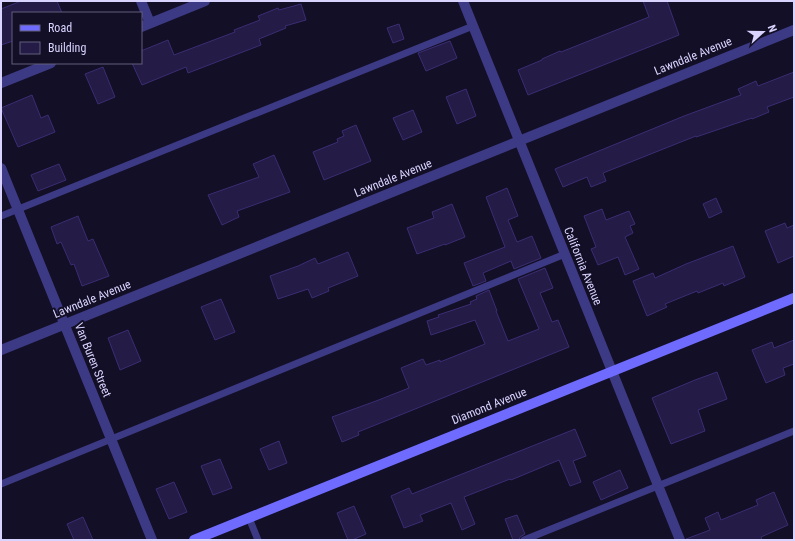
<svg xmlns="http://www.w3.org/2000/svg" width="795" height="541" font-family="'Roboto Condensed',sans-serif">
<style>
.building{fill:#241b47;stroke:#3b2d73}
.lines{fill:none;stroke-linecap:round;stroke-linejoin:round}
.lane{stroke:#3d3a85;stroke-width:7}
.street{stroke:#3d3a85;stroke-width:10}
.secondary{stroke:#6f6bff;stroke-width:10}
.labels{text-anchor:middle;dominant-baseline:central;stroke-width:4;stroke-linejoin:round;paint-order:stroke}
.street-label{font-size:12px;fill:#d9d4ff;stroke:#130f26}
</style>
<rect width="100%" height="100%" fill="#130f26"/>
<path class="building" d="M21 1H57L62 13H13V41L1 45V9Z
M643 1H667L679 35 528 95 518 70 542 60V59L560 51 561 52 649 17Z
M301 4 306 20 285 26 286 28 259 39 261 45 188 73 186 67 142 85 132 63H141V51L168 40 174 55 235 32 234 30 260 20 258 16 278 8 279 10Z
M399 24 404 39 393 43 387 28Z
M450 41 457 58 426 71 418 53Z
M103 67 115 97 98 104 85 74Z
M794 72V97L767 107 769 112 752 119V118L696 137V136L603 173 606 181 591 187 587 177 563 187 555 169 684 116 741 95 738 89 756 81 758 86Z
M466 89 476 116 457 124 446 97Z
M32 95 41 118 48 115 55 132 18 147 1 108Z
M413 110 422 132 403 140 393 118Z
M356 125 371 161 324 180 313 152 338 142 337 139 344 136 342 131Z
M274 155 290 192 237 211 239 217 222 225 208 195 259 177 253 164Z
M59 164 66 180 38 191 31 175Z
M507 188 518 216 508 220 517 242 532 236 541 258 514 269 511 261 483 273 486 281 473 286 464 263 505 247 486 197Z
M716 198 722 212 709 218 703 204Z
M452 204 465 237 445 245V244L417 254 407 228 434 218 432 212Z
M602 209 606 220 629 211 635 224 630 226 633 233 625 237 639 269 625 275 618 257 598 265 591 249 596 247 584 216Z
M78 216 88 241 93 239 109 276 82 286 74 264 71 265 61 242 57 244 51 227Z
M785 223 787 228 794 225V256L778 263 765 231Z
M733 246 745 277 724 286 723 283 698 293 697 291 665 304 667 307 647 316 633 281 653 273 655 278 686 264Z
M348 252 358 276 328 288 329 291 312 298 308 289 278 299 270 276 298 266 315 258 318 264Z
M545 268 553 288 540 293 552 322 558 320 569 347 358 432 359 435 342 442 332 417 376 401 409 388 401 368 423 359 426 365 440 360V362L485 344 475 320 431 335 427 321 439 317 438 315 471 304 470 302 477 299 476 296 489 290 497 311H496L508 341 539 329 518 279Z
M221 299 235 332 215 340 201 307Z
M128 330 141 361 120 370 108 338Z
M794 340V364L783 368 785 375 766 383 752 350 772 342 774 348Z
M717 372 727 399 698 410 705 431 671 444 652 398 695 380Z
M575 429 586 456 573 461 581 482 570 486 559 460 511 480 510 479 464 497 475 524 462 530 451 503 420 515 423 521 404 528 391 496 409 488 412 494Z
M279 441 287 463 269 470 260 449Z
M220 459 232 488 213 495 201 466Z
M620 470 628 488 601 500 593 482Z
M174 482 187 512 169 519 156 489Z
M774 492 788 525 761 537 762 540H686V539L710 530 705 518 718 512 721 520 758 505 756 500Z
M354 506 366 534 352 540H348L337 513Z
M517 515 525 534 520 537 519 540H513L505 519Z
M83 517 93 540H74L67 524Z"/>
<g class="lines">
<path class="lane" d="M1 216 473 26
M1 484 565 254
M249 518 258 540
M524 540 794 431"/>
<path class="street" d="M141 1 150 23
M463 1 680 540
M141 27 205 1
M1 83 51 63
M1 168 152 540
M1 350 794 30"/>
<path class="secondary" d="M194 540 794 298"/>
</g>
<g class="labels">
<g class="street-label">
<text transform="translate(693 56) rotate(-22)">Lawndale Avenue</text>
<text transform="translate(393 178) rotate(-22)">Lawndale Avenue</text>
<text transform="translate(583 266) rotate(68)">California Avenue</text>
<text transform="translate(92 299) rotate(-22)">Lawndale Avenue</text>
<text transform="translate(93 360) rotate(68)">Van Buren Street</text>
<text transform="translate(489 406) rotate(-22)">Diamond Avenue</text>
</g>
</g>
<rect width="795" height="541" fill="none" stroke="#d9d4ff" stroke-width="4"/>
<rect x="12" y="12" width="130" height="52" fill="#130f26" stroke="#625e7d"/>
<rect x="20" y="25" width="20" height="6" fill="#6f6bff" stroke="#625e7d"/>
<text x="48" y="32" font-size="12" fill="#d9d4ff">Road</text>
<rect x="20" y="42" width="20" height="12" fill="#241b47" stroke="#625e7d"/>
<text x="48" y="52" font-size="12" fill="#d9d4ff">Building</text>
<g transform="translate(763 32) rotate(69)" stroke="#130f26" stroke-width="3" paint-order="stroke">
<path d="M0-3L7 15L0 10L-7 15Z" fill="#d9d4ff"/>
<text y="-6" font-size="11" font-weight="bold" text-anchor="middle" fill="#d9d4ff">N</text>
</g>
</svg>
